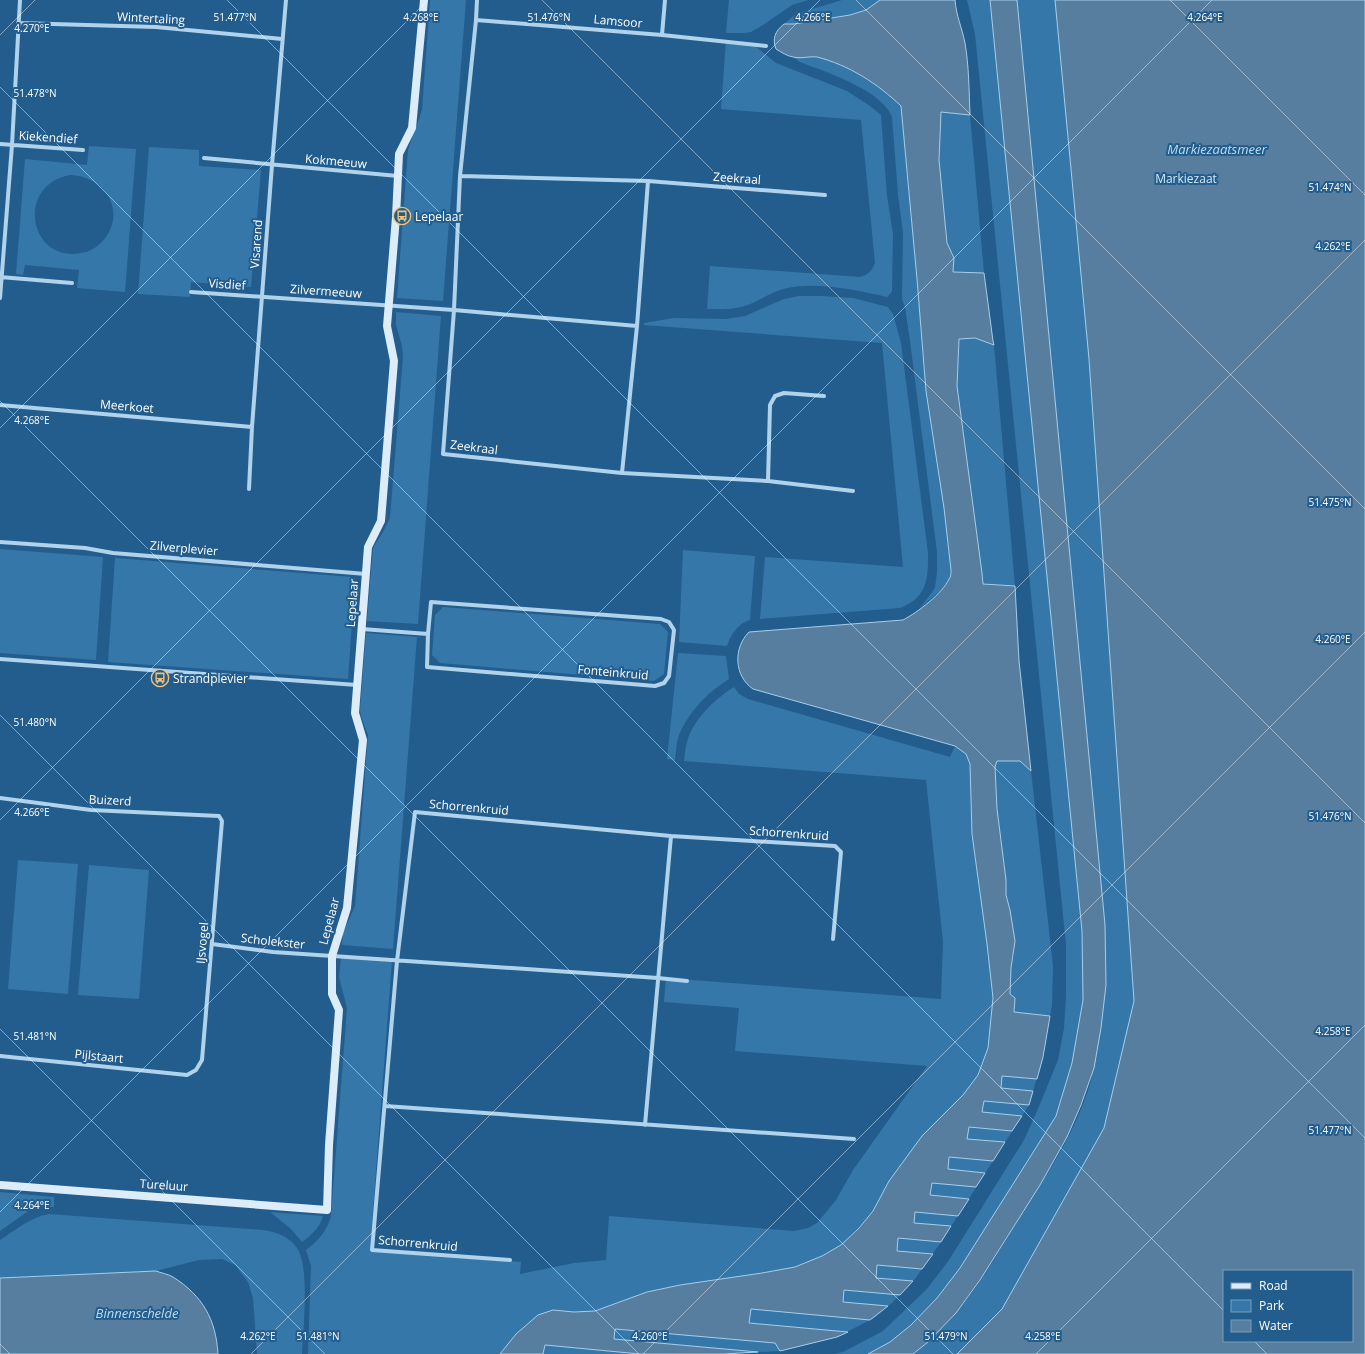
<svg xmlns="http://www.w3.org/2000/svg" width="1365" height="1354" font-family="'Open Sans',sans-serif">
<style>
.green{fill:#3677aa;fill-rule:evenodd}
.water{fill:#577e9f;stroke:#a5ceec;fill-rule:evenodd}
.lines{fill:none;stroke-linecap:round;stroke-linejoin:round}
.street{stroke:#b1d2eb;stroke-width:4}
.secondary{stroke:#dcecf9;stroke-width:8}
.ticks{fill:none;stroke:#fff;stroke-width:1;stroke-opacity:0.45}
.labels{text-anchor:middle;dominant-baseline:central;stroke-width:4;stroke-linejoin:round;paint-order:stroke}
.street-label{font-size:12px;fill:#fff;stroke:#225d8d}
.park-label{font-size:12px;fill:#d6e9f8;stroke:#225d8d}
.poi-label{font-size:12px;fill:#fff;stroke:#225d8d;text-anchor:start}
.water-label{font-size:13px;font-style:italic;fill:#bddbf2;stroke:#225d8d}
.ticks-label{font-size:10px;text-anchor:middle;fill:#fff;stroke:#225d8d;stroke-width:4;stroke-linejoin:round;paint-order:stroke}
</style>
<rect width="100%" height="100%" fill="#225d8d"/>
<path class="green" d="M430 0H466L443 301 397 298 408 150C412 136 418 124 422 110Z
M729 0H808L792 5 763 25 751 32 744 33H726Z
M842 0H880L866 10 850 15 794 24H784L796 14Z
M967 0H1365V1354H914C928 1342 942 1328 955 1314 982 1283 1002 1245 1024 1211 1050 1169 1080 1125 1092 1076 1093 1068 1085 1017 1082 1007L1072 1063 1056 1116 960 1268 937 1298 911 1325 890 1342 868 1354H835L843 1352 883 1331 927 1289 949 1260 1024 1140 1038 1109 1058 1060 1064 1028 1066 997V945L975 34ZM1224 1271H1352V1341H1224Z
M726 40 755 46 776 63 847 91 870 106 881 115 887 196 893 234 892 291 890 294 887 297C857 290 810 280 780 290 767 294 755 304 741 307 730 310 718 309 707 309L710 266 860 277C868 275 872 271 875 263L861 120 721 109Z
M793 57C800 57 808 56 815 57 845 60 880 86 901 106L917 279 926 391 944 508 951 570 950 579 940 591 920 608 935 588 937 572V552L910 341 905 307 902 299 903 233 898 195 892 117C882 90 826 72 800 62Z
M941 112 970 115 984 273 953 272 954 258 947 243 939 160Z
M89 146 136 149 125 292 77 288 79 270 25 265 23 275 16 274 25 159 87 165ZM70 175C103 176 126 208 106 237 100 245 91 252 81 253 29 263 15 185 70 175Z
M149 147 199 150V166L261 170 251 287 191 282 190 297 138 294Z
M799 296H821L853 298 888 307 893 314 901 343 928 553C928 579 928 597 900 608L760 619 765 557 903 567 882 343 644 325V323L674 318 726 319 745 316 784 299Z
M396 312 441 316 418 624 367 621 373 548 383 532 390 518 403 357 402 346 396 325Z
M975 338 994 345 1015 586 983 584 982 573 957 386 959 339Z
M0 549 103 557 96 660 0 653Z
M683 550 755 556 750 620C738 623 731 634 727 646L679 642Z
M115 558 352 577 355 578 348 679 108 662Z
M443 607 660 624 668 632 664 674 654 681 440 663 432 655 435 615Z
M366 633 417 637 393 949 342 945 343 933 355 906 368 735 361 716 360 710Z
M678 653 726 656 729 679C707 693 687 713 678 738 676 745 676 753 675 760L667 759Z
M734 687 739 694 748 699 950 757 955 746 966 754 970 764 972 834 987 944 993 998 988 1048 978 1075 963 1095 922 1136 889 1181 873 1211 858 1228 841 1245 822 1256 795 1267 762 1273 680 1285 647 1292 596 1311 574 1312 553 1310 516 1334 500 1354H308L311 1266 306 1250C318 1241 327 1231 331 1216L347 1008 339 977 341 957 392 961 370 1250 521 1262 520 1274 574 1263 606 1260 609 1216 794 1231 808 1228 817 1223 823 1216 836 1200 853 1170 927 1066 735 1051 739 1008 664 1002 666 978 941 999 943 942 926 780 684 761C685 755 685 748 687 742 693 719 715 699 734 687Z
M997 761H1020L1031 771 1053 966 1052 1006 1050 1016 1014 1012 1015 998 1010 994 1011 968 1014 953 1010 910 1006 895V880L997 809 995 767Z
M18 860 78 864 68 994 8 989Z
M89 865 149 870 139 999 78 995Z
M1043 1057 1029 1105 941 1242 915 1279 892 1303 874 1318 837 1337 780 1351 723 1354H542L545 1336 748 1307 842 1285 1002 1071Z
M0 1192 54 1197V1207H34L0 1231Z
M270 1212 323 1216C320 1227 312 1235 302 1242L291 1229Z
M49 1214 263 1230C276 1232 289 1236 297 1248 310 1266 303 1330 302 1354H257L253 1298 248 1282 235 1265 222 1259 199 1260 156 1271 0 1278V1240C15 1230 31 1217 49 1214Z"/>
<path class="water" d="M880 0H955C956 15 962 28 965 43 969 66 969 91 970 115L941 112 939 160 947 243 954 258 953 272 984 273 993 341 994 345 975 338 959 339 957 386 982 573 983 584 1015 586 1019 661 1031 771 1020 761H997L995 767 997 809 1006 880V895L1010 910 1015 941 1011 968 1010 994 1015 998 1014 1012 1050 1016 1043 1057 1037 1079 1002 1076 1001 1088 1033 1091 1029 1105 984 1101 982 1112 1022 1116 1012 1131 969 1127 967 1139 1005 1142 993 1161 949 1157 948 1169 985 1173 976 1187 932 1183 930 1195 969 1199 958 1216 915 1212 914 1223 951 1226 941 1242 898 1238 897 1251 933 1254 922 1269 877 1265 876 1278 913 1281 900 1295 844 1290 843 1302 888 1306 870 1320 751 1309 749 1323 848 1332 837 1337 780 1351 775 1343 615 1329 614 1339 758 1352 723 1354H640L545 1345 543 1354H500L516 1334 538 1315 553 1310 574 1312 595 1311 647 1292 680 1285 762 1273 795 1267 822 1256 841 1245 859 1228 873 1211 889 1181 922 1136 963 1095 978 1075 988 1048 993 998 987 944 972 834 970 764 966 754 955 746 753 689C734 676 733 648 749 632L903 620C918 612 942 594 949 579 951 577 951 573 951 570L944 508 926 391 917 279 901 106C878 84 849 65 817 57 809 56 801 59 793 57 787 56 781 52 776 49 772 39 775 31 784 24H794L850 15 866 10Z
M990 0H1017L1105 925 1106 985 1101 1028 1094 1068 1081 1105 1067 1137 1040 1185 980 1280 956 1313 928 1342 913 1354H868L890 1342 911 1325 937 1298 960 1268 1056 1116 1072 1063 1083 1000 1082 931Z
M1055 0H1365V1354H957L1002 1309 1104 1128 1134 1001 1089 359ZM1224 1271H1352V1341H1224Z
M156 1271C161 1273 168 1274 173 1277 203 1296 216 1320 218 1354H0V1278Z"/>
<g class="lines">
<path class="street" d="M476 20 662 35 766 46
M18 23 156 27 282 39
M662 35 665 0
M0 144 83 150
M204 158 398 176
M460 176 476 20 477 0
M825 195 648 181 460 176 454 310 443 454 622 473 768 481 853 491
M0 277 72 283
M191 292 454 310 637 326
M0 298 12 145 20 0
M0 405 252 427
M622 473 637 326 648 181
M768 481 770 405 775 396 784 393 824 396
M249 489 252 427 272 165 286 0
M0 542 85 548 113 553 366 574
M362 629 428 634 427 667 655 686 664 683 669 676 674 630 669 622 661 619 431 602 428 634
M0 659 357 685
M0 798 91 810 219 816 222 821 202 1060 196 1070 187 1075 0 1056
M212 944 273 952 658 978 687 981
M385 1106 854 1139
M645 1125 671 836
M510 1260 372 1250 397 961 415 812 671 836 835 846 841 852 833 939"/>
<path class="secondary" d="M0 1185 327 1210 329 1145 339 1010 332 994V956L347 908 363 740 355 713 368 547 381 521 394 361 387 326 396 217 399 154 412 128 424 0"/>
</g>
<path class="ticks" d="M227 0 1365 1138M542 0 1365 823M856 0 1365 509M1170 0 1365 195M0 35 35 0M0 87 1224 1311M0 401 953 1354M0 428 428 0M0 715 639 1354M0 820 820 0M0 1029 325 1354M0 1212 1212 0M1254 1341 1267 1354M0 1344 10 1354M251 1354 1365 240M643 1354 1365 632M1036 1354 1365 1025"/>
<defs>
<symbol id="bus-ring" viewBox="-11 -11 22 22"><circle r="9.5" fill="#225d8d" stroke="#f7c273" stroke-width="1.5"/><path d="M-5-6H5V4H4V6H2V4H-2V6H-4V4H-5ZM-3.5-4V0h7V-4ZM-3.5 1.2v1.5H-2V1.2ZM2 1.2v1.5H3.5V1.2Z" fill="#f7c273"/></symbol>
</defs>
<g fill-rule="evenodd">
<use href="#bus-ring" x="392" y="206" width="20" height="20"/>
<use href="#bus-ring" x="150" y="668" width="20" height="20"/>
</g>
<g class="labels">
<g class="street-label">
<text transform="translate(151 18) rotate(3)">Wintertaling</text>
<text transform="translate(618 21) rotate(5)">Lamsoor</text>
<text transform="translate(48 137) rotate(4)">Kiekendief</text>
<text transform="translate(336 161) rotate(5)">Kokmeeuw</text>
<text transform="translate(737 178) rotate(4)">Zeekraal</text>
<text transform="translate(256 244) rotate(-86)">Visarend</text>
<text transform="translate(227 284) rotate(4)">Visdief</text>
<text transform="translate(326 291) rotate(4)">Zilvermeeuw</text>
<text transform="translate(127 406) rotate(5)">Meerkoet</text>
<text transform="translate(474 447) rotate(7)">Zeekraal</text>
<text transform="translate(184 548) rotate(5)">Zilverplevier</text>
<text transform="translate(352 603) rotate(-86)">Lepelaar</text>
<text transform="translate(613 672) rotate(5)">Fonteinkruid</text>
<text transform="translate(110 800) rotate(3)">Buizerd</text>
<text transform="translate(469 807) rotate(5)">Schorrenkruid</text>
<text transform="translate(789 833) rotate(4)">Schorrenkruid</text>
<text transform="translate(329 921) rotate(-75)">Lepelaar</text>
<text transform="translate(273 941) rotate(6)">Scholekster</text>
<text transform="translate(202 943) rotate(-85)">IJsvogel</text>
<text transform="translate(99 1056) rotate(6)">Pijlstaart</text>
<text transform="translate(164 1185) rotate(4)">Tureluur</text>
<text transform="translate(418 1243) rotate(5)">Schorrenkruid</text>
</g>
<g class="park-label">
<text x="1186" y="178">Markiezaat</text>
</g>
<g class="poi-label">
<text x="415" y="216">Lepelaar</text>
<text x="173" y="678">Strandplevier</text>
</g>
<g class="water-label">
<text x="1217" y="149">Markiezaatsmeer</text>
<text x="137" y="1313">Binnenschelde</text>
</g>
</g>
<g class="ticks-label">
<text x="235" y="21">51.477°N</text>
<text x="421" y="21">4.268°E</text>
<text x="549" y="21">51.476°N</text>
<text x="813" y="21">4.266°E</text>
<text x="1205" y="21">4.264°E</text>
<text x="32" y="32">4.270°E</text>
<text x="35" y="97">51.478°N</text>
<text x="1330" y="191">51.474°N</text>
<text x="1333" y="250">4.262°E</text>
<text x="32" y="424">4.268°E</text>
<text x="1330" y="506">51.475°N</text>
<text x="1333" y="643">4.260°E</text>
<text x="35" y="726">51.480°N</text>
<text x="32" y="816">4.266°E</text>
<text x="1330" y="820">51.476°N</text>
<text x="1333" y="1035">4.258°E</text>
<text x="35" y="1040">51.481°N</text>
<text x="1330" y="1134">51.477°N</text>
<text x="32" y="1209">4.264°E</text>
<text x="258" y="1340">4.262°E</text>
<text x="318" y="1340">51.481°N</text>
<text x="650" y="1340">4.260°E</text>
<text x="946" y="1340">51.479°N</text>
<text x="1043" y="1340">4.258°E</text>
</g>
<rect x="1223" y="1270" width="130" height="72" fill="#225d8d" stroke="#7a9ebb"/>
<rect x="1231" y="1283" width="20" height="6" fill="#dcecf9" stroke="#7a9ebb"/>
<text x="1259" y="1290" font-size="12" fill="#ffffff">Road</text>
<rect x="1231" y="1300" width="20" height="12" fill="#3677aa" stroke="#7a9ebb"/>
<text x="1259" y="1310" font-size="12" fill="#ffffff">Park</text>
<rect x="1231" y="1320" width="20" height="12" fill="#577e9f" stroke="#7a9ebb"/>
<text x="1259" y="1330" font-size="12" fill="#ffffff">Water</text>
</svg>
